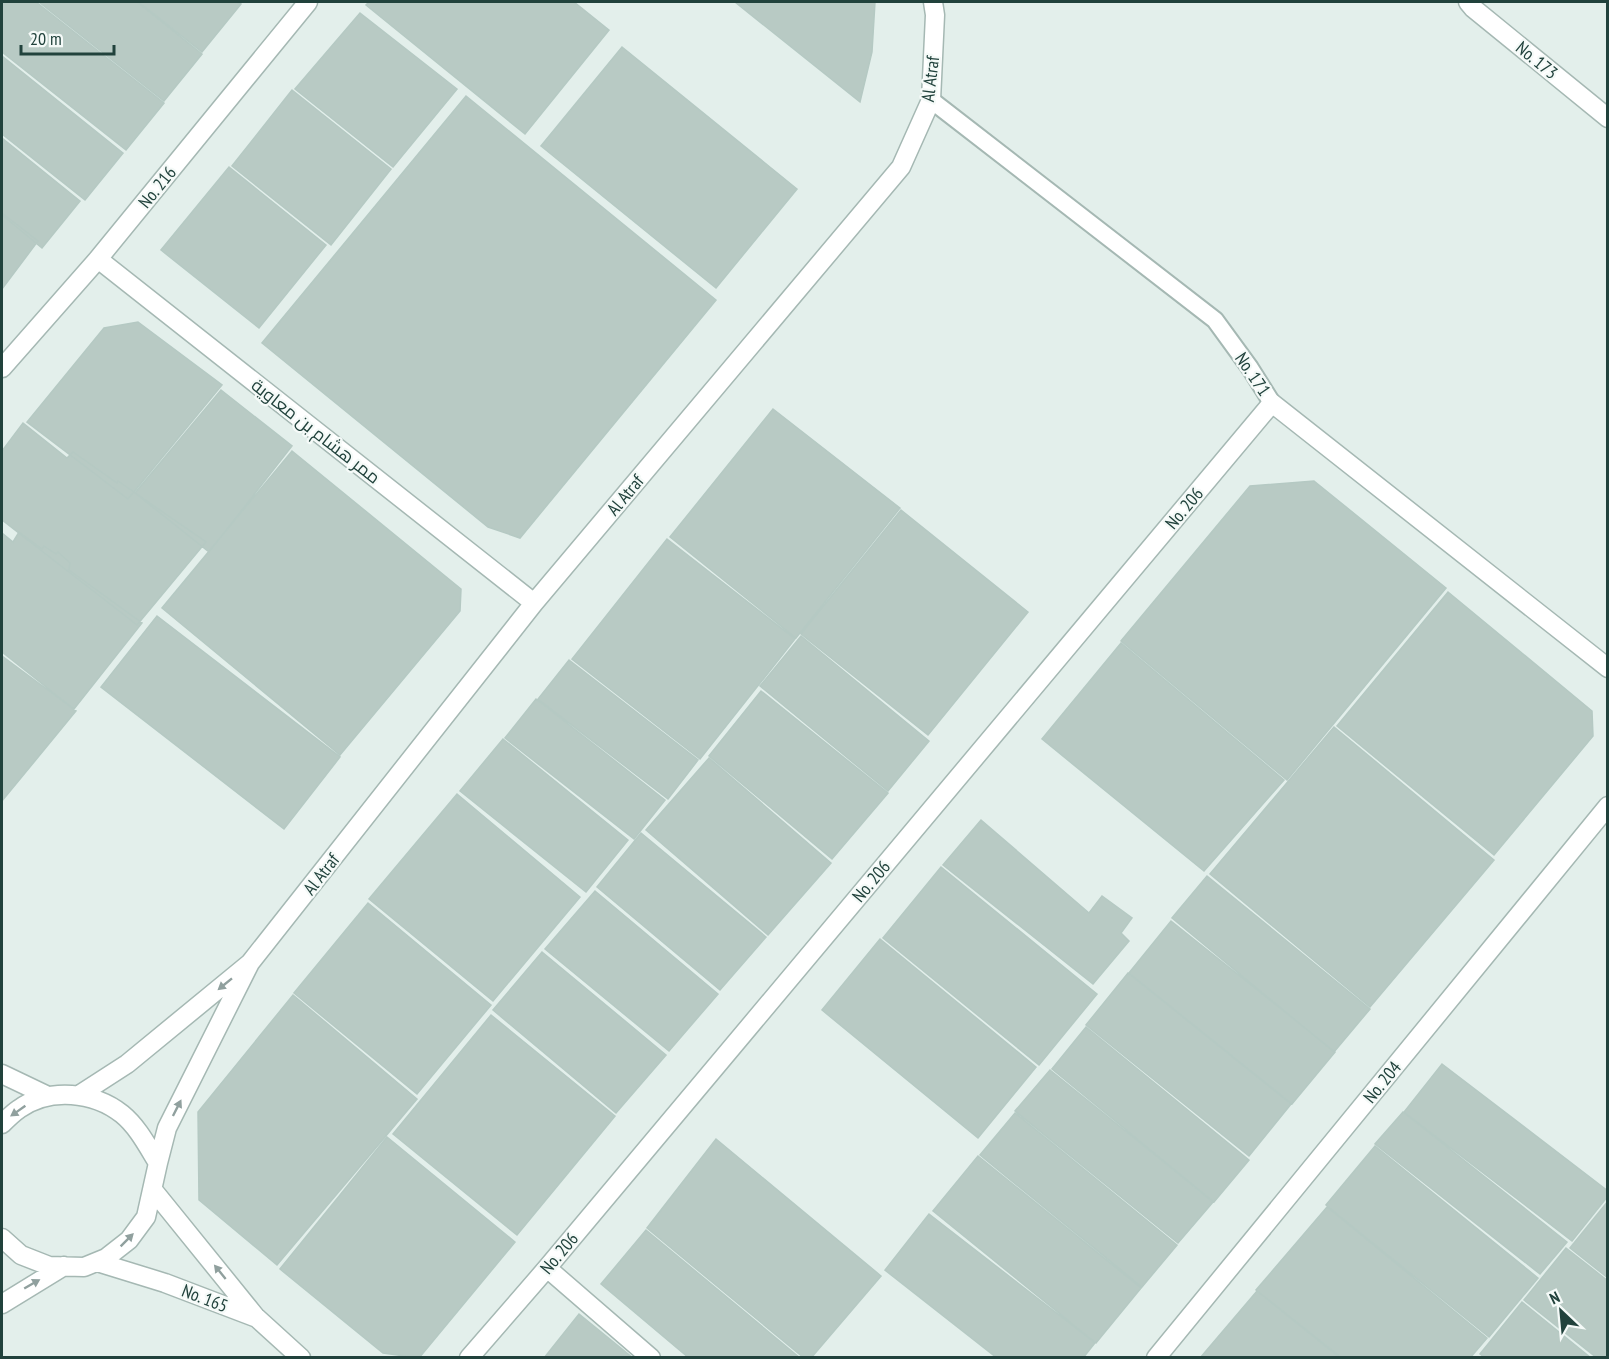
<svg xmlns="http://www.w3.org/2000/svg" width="1609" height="1359" font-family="'PT Sans Narrow',Cairo,sans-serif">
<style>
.building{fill:#b8cac4;stroke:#b5c9c3;stroke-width:1.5}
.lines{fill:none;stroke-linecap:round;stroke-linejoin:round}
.service-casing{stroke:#a5b8b3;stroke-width:20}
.minor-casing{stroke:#a5b8b3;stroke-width:21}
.service{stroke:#fff;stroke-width:16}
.minor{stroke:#fff;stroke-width:18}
.oneway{fill:#90a09e}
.labels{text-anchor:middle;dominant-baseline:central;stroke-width:4.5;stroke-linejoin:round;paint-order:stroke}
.street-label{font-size:18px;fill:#21423c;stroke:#f5faf8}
</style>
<rect width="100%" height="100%" fill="#e3efeb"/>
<path class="building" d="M2 2H36L164 103 126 150 2 52Z
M39 2H137L202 54 164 101Z
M139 2H237L241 4 202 52Z
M369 2H574L609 30 525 134 366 5Z
M735 2H875L872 52 860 102Z
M360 13 457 89 393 167 295 89Z
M622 47 797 189 716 288 541 146Z
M2 56 123 153 85 200 2 134Z
M292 90 391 169 331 245 232 166Z
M466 96 716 300 520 538 488 527 262 343Z
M2 138 80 201 42 248 2 215Z
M229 167 326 245 259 328 161 250Z
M2 213 38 241 2 289Z
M138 322 222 385 128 499 27 422 104 328Z
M221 390 292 446 209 552 135 493Z
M773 409 900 508 796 638 670 537Z
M23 423 67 458 73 452 117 483 118 481 206 542 137 625 2 520V451Z
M292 451 461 589 460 611 340 755 162 608Z
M1314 481 1446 588 1287 780 1121 641 1250 486Z
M901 510 1028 612 928 735 801 634Z
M19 532 42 549 44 546 56 554 58 552 70 563 69 570 142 623 74 709 2 652V533L13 542Z
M667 539 795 639 700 759 572 659Z
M1448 592 1592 711 1593 736 1494 855 1337 726Z
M157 616 340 757 284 829 101 687Z
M801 636 929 741 888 791 760 686Z
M1121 643 1284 780 1204 871 1042 739Z
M2 656 76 711 2 801Z
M569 660 698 760 668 799 538 699Z
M761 691 888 793 832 859 709 756Z
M536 699 665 800 634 839 505 738Z
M1334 727 1494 860 1370 1007 1210 874Z
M503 739 628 840 586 892 460 791Z
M709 758 831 863 768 935 646 830Z
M457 794 580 897 493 1001 369 899Z
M981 820 1089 913 1102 896 1132 918 1121 933 1129 941 1093 984 943 865Z
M641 833 766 937 720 990 597 887Z
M941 867 1097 994 1039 1065 883 938Z
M1207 876 1370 1009 1334 1052 1172 918Z
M595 891 718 994 669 1051 545 949Z
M368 903 491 1005 417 1094 294 993Z
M1171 921 1335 1052 1292 1104 1129 973Z
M880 939 1036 1067 978 1138 822 1010Z
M542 952 666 1055 616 1113 493 1010Z
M1128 973 1291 1104 1249 1156 1086 1025Z
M293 995 417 1099 277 1265 199 1200 198 1112Z
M491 1015 615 1116 517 1235 393 1134Z
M1086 1027 1249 1160 1214 1202 1052 1069Z
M1442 1064 1608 1191V1196L1572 1241 1404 1112Z
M1050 1070 1213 1202 1178 1243 1015 1111Z
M1403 1112 1567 1242 1540 1274 1375 1144Z
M1015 1113 1177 1245 1142 1287 980 1155Z
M387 1137 515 1242 419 1358 383 1353 280 1269Z
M716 1139 881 1276 811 1358H804L647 1228Z
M1375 1146 1538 1278 1489 1337 1326 1205Z
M978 1156 1141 1288 1096 1343 933 1211Z
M1608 1201V1278L1570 1248Z
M1327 1207 1487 1338 1470 1358H1342L1256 1290Z
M929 1214 1095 1343 1083 1358H997L885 1270Z
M646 1230 800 1358H689L601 1284Z
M1566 1248 1608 1281V1358H1597L1524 1300Z
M1257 1291 1340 1358H1200Z
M1522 1302 1591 1358H1485L1480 1354Z
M579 1314 633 1358H544Z"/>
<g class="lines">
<defs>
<path id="service" d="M931 100 1215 320 1250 368 1272 403"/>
<path id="minor" d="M1468 2 1473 8 1608 118
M98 259 534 603
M2 368 98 259 308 2
M250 963 534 603 901 167 931 100 935 15 933 2
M2 1074 48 1096
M79 1095 127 1064 250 963 167 1128 158 1163
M2 1124C7 1119 13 1113 19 1109 50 1087 94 1092 122 1114 138 1127 148 1147 158 1163L146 1217 129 1240 106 1258 84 1267 49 1266 21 1255 2 1238
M153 1190 255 1316
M97 1262 165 1283 257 1318 301 1358
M547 1268 651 1358
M2 1304 64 1266
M469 1358 547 1268 1272 403 1608 668
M1156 1358 1608 806"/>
</defs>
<use href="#service" class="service-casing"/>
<use href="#minor" class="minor-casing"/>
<use href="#service" class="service"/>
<use href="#minor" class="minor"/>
</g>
<defs><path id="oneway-solid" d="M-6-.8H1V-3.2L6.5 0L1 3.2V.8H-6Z" transform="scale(1.5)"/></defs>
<g class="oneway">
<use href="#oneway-solid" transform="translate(225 984) rotate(141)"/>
<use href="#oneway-solid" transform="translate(177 1108) rotate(-63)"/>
<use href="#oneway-solid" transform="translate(18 1111) rotate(145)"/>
<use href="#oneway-solid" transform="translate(127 1240) rotate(-45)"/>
<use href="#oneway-solid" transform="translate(220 1272) rotate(-129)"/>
<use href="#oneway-solid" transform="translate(32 1284) rotate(-30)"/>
</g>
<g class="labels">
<g class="street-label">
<text transform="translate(1537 60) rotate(39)">No. 173</text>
<text transform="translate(930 79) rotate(-83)">Al Atraf</text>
<text transform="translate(157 187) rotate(-51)">No. 216</text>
<text transform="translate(1253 374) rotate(56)">No. 171</text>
<text transform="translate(316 431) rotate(38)">ممر هشام بن معاوية</text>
<text transform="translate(625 495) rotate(-50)">Al Atraf</text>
<text transform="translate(1184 508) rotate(-50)">No. 206</text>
<text transform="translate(321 874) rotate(-52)">Al Atraf</text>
<text transform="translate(871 881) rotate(-50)">No. 206</text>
<text transform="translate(1382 1082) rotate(-51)">No. 204</text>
<text transform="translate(559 1253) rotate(-50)">No. 206</text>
<text transform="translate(205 1298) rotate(21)">No. 165</text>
</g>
</g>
<rect width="1609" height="1359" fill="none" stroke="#21423c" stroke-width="6"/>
<g transform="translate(1561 1311) rotate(334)" stroke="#f5faf8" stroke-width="4.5" paint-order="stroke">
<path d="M0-4.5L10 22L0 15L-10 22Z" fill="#21423c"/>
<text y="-9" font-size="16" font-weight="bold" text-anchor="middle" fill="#21423c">N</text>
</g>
<path d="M21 45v9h93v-9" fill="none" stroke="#21423c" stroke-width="3"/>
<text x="30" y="45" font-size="18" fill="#21423c" stroke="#f5faf8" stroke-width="4.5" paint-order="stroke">20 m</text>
</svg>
